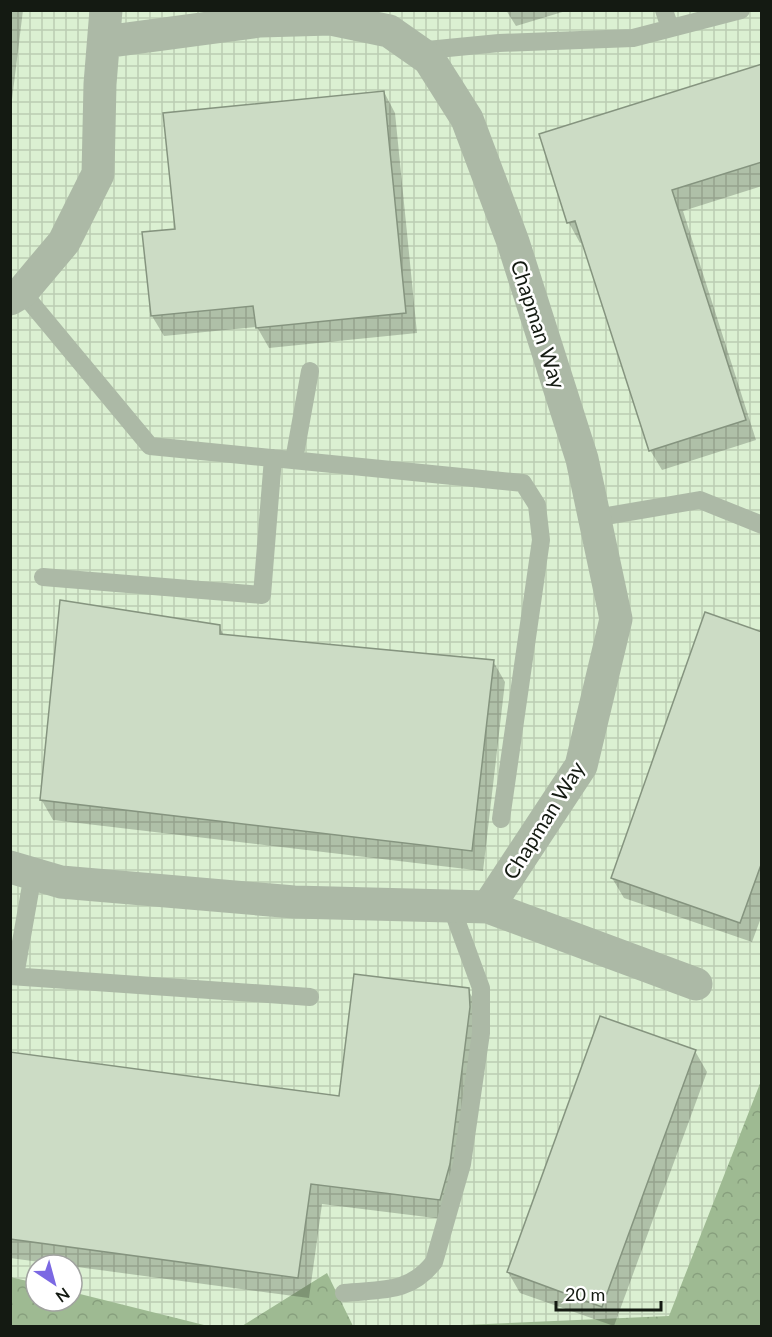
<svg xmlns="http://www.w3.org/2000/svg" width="772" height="1337" font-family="Lato,sans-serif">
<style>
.industrial{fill:url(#industrial-grid);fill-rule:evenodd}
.forest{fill:url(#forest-crowns)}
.shadow{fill:#0003}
.building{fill:#ccdcc5;stroke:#85947f;stroke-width:1.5}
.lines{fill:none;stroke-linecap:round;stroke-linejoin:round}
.service{stroke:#acb9a6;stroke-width:18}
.minor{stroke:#acb9a6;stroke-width:33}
.labels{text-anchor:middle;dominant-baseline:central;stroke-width:5;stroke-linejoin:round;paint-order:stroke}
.street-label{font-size:21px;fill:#141a12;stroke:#fff}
</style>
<defs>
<pattern id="industrial-grid" width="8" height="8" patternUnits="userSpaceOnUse" patternTransform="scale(1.5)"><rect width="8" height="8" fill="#dbf0d2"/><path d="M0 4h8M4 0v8" fill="none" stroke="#bbcdb3"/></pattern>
<pattern id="forest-crowns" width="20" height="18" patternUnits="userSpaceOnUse" patternTransform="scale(1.5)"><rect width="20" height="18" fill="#9eba92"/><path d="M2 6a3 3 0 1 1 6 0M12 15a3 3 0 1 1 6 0" fill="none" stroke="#879f7d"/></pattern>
</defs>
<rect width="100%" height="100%" fill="#e8f9e2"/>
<path class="industrial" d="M10 11H761L762 1216 742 1326H11ZM36 1265H72V1301H36Z"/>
<path class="forest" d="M761 1081V1326H441L669 1316Z
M327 1273 353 1326H242Z
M10 1277 36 1283V1301H72V1292L208 1326H11Z"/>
<path class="shadow" d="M10 10H23L10 116Z
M506 10H569L516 26Z
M762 66V186L683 211 756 440 662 470 650 450 584 242 580 243 569 223 541 135Z
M384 92 395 113 417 333 269 348 257 327 164 336 152 316Z
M219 626 224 636 493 661 505 682 483 871 53 820 41 799Z
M762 633V915L752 942 624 898 612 878Z
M468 990 480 1010 451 1220 322 1204 309 1298 10 1258V1053L341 1097Z
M695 1051 707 1072 614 1326 520 1293 508 1272Z"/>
<path class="building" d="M762 64V162L672 190 746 420 649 451 575 221 567 223 539 134Z
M384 91 406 313 256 328 253 306 151 316 142 232 175 229 163 113Z
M60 600 220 625V634L494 660 472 851 40 800Z
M705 612 762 632V862L740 923 611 878Z
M354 974 469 988 470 1007 450 1164 440 1200 311 1184 298 1278 10 1239V1052L339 1096Z
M600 1016 696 1050 602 1307 507 1272Z"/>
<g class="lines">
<path class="service" d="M664 10 670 28
M417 51 499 43 633 38 741 10
M22 292 150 446 523 483 537 505 541 540 501 819
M294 460 310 371
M595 518 700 500 762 525
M43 577 262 595 273 458
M10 976 310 997
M15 976 33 874
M344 1293C381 1289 409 1294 434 1262L462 1164 481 1033V988L451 906"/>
<path class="minor" d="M104 42 260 21 331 19 389 31 429 59 467 119 513 242 582 459 616 619 581 766 488 907
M10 299 22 292 64 242 98 174 100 84 106 10
M10 867 61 882 294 902 488 907 696 984"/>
</g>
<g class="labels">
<g class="street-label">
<text transform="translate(539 324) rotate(72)">Chapman Way</text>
<text transform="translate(543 820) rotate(-58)">Chapman Way</text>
</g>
</g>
<rect width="772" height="1337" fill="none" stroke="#141a12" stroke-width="24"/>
<g transform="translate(54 1283) rotate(144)"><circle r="28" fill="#ffffff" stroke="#a1a3a0" stroke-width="1.5"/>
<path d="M0-4.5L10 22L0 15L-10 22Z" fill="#7b68e3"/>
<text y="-9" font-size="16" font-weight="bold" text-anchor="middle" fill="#141a12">N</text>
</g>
<path d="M556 1301v9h105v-9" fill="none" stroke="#141a12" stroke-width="3"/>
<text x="565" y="1301" font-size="18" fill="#141a12" stroke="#ffffff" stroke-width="4.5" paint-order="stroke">20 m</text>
</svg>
